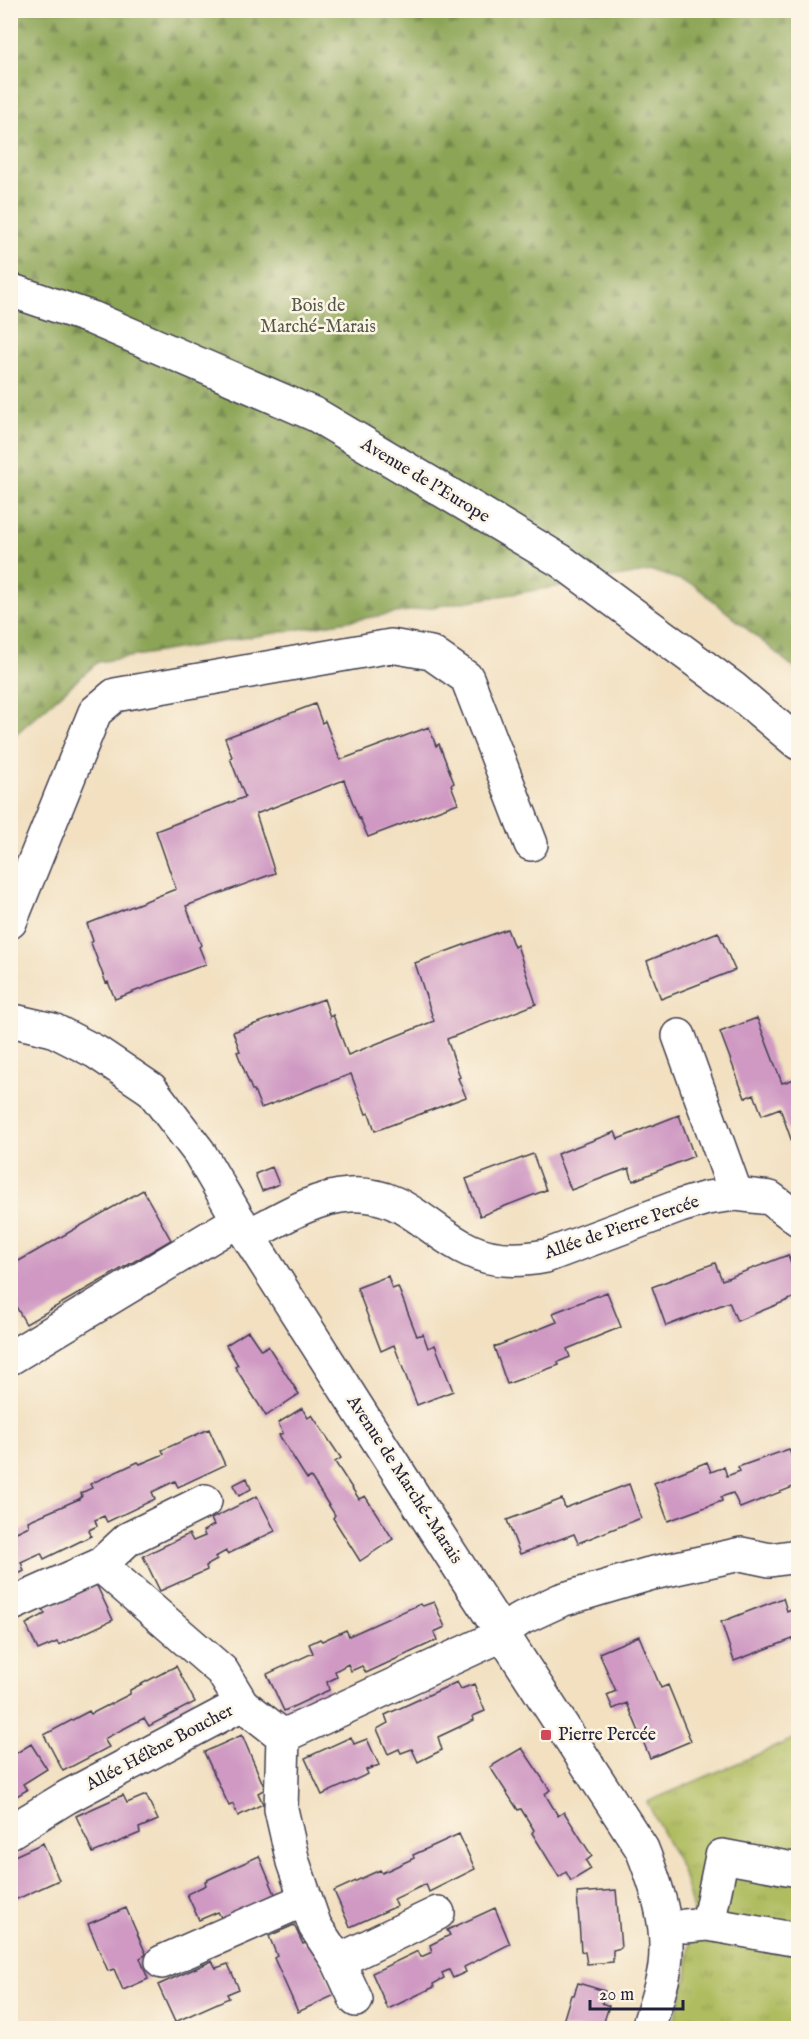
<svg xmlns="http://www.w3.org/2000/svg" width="809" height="2039" font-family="'IM FELL English',serif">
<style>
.grass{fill:url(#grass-tufts);stroke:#686f4c;stroke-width:1.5}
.forest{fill:url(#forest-firs);stroke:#566348;stroke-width:1.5}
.building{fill:#cf99c3}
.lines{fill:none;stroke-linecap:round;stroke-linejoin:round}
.minor-casing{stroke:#413e4f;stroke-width:36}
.major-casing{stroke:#413e4f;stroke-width:36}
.minor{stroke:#fff;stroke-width:33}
.major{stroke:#fff;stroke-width:33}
.poi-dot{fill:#d1495b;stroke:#fcf5e5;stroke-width:2}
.labels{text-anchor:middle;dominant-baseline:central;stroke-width:5;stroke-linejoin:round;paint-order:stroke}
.park-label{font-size:18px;fill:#535847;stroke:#fcf5e5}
.street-label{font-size:18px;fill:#22223b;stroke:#fcf5e5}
.poi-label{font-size:18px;fill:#22223b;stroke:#fcf5e5;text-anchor:start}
</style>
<defs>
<pattern id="grass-tufts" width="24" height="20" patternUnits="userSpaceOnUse" patternTransform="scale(1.5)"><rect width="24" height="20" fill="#afbc5e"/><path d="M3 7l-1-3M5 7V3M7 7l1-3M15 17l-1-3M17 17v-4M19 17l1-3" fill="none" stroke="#96a153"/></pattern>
<pattern id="forest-firs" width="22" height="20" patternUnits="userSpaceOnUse" patternTransform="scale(1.5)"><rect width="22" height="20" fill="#8ba455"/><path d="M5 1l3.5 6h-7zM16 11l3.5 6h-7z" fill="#718548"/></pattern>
</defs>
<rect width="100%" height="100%" fill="#fcf5e5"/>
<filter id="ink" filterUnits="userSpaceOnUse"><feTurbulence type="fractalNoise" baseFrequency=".0167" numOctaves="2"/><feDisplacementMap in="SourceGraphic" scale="12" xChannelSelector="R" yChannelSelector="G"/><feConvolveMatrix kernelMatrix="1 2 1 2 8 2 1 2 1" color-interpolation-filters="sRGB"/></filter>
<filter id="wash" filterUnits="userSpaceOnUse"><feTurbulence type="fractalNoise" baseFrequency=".008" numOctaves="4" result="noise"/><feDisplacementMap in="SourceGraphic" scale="24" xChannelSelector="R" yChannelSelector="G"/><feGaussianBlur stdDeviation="1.35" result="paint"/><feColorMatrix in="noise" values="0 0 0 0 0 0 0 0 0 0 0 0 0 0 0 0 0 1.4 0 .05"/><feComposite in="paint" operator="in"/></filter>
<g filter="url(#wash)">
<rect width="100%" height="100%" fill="#f2e0c1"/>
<path class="grass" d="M798 1737V2028H672L687 1977 693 1910 682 1870 647 1802Z"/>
<path class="forest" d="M11 11H798V671L693 584 652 571 98 662 11 738Z"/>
<g id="blocks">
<path class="building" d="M315 704 322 723 325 721 340 760 429 727 436 746 439 744 454 783 451 785 458 803 368 837 360 818 359 819 344 780 256 814 275 873 186 906 201 945 199 947 206 964 115 999 108 982 106 983 91 943 93 941 87 924 176 889 156 831 245 797 230 758 232 757 225 738Z
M507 929 514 947 517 945 536 1004 447 1039 460 1077 458 1078 466 1097 375 1131 369 1113 366 1114 351 1074 261 1108 254 1090H252L237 1052 240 1051 233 1032 324 999 330 1017 333 1015 348 1055 434 1021 415 963Z
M718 932 735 970 661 999 647 961Z
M757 1018 782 1083 798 1078V1159L780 1108 762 1115 754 1094 745 1098 720 1032Z
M679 1115 694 1156 633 1181 629 1168 571 1190 557 1154 615 1132 618 1139Z
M533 1154 546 1190 480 1216 466 1179Z
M272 1167 279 1184 262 1191 255 1174Z
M143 1190 171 1240 26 1324 10 1296V1266Z
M788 1255 798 1281V1296L737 1321 729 1302 666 1326 652 1287 715 1263 722 1280Z
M388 1276 392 1289 398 1287 417 1336 423 1334 428 1348 435 1345 453 1391 417 1405 394 1345 381 1351 357 1288Z
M607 1292 621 1327 567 1349 570 1357 558 1362 559 1365 507 1384 494 1347 557 1322 553 1313Z
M248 1331 261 1350 268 1346 299 1394 266 1416 235 1367 238 1365 226 1345Z
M302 1408 308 1418 312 1415 341 1458 335 1462 359 1499 365 1496 393 1539 360 1561 333 1518 335 1515 311 1477 307 1479 279 1435 283 1433 278 1423Z
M209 1429 225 1465 178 1487 175 1481 152 1492 155 1499 107 1522 104 1516 95 1520 97 1526 89 1530 91 1536 44 1559 41 1553 21 1562 24 1571 10 1578V1547L13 1546 10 1535 29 1526 28 1521 79 1499 82 1496 81 1493 92 1488 90 1484 138 1462 140 1464 164 1454 162 1450Z
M789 1449 798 1475V1485L740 1508 733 1493 721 1497 722 1501 668 1521 654 1483 707 1462 711 1472 724 1467 727 1476 740 1471 738 1467Z
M247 1478 251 1489 239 1496 233 1485Z
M629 1484 641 1518 578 1543 574 1534 520 1554 507 1520 562 1499 565 1508Z
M257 1496 275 1531 228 1554 226 1551 215 1557 217 1560 206 1566 207 1570 160 1591 143 1556 189 1534 193 1541 205 1536 203 1531 214 1525 211 1519Z
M96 1584 113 1620 59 1645 57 1642 38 1650 26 1624 45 1614 42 1609Z
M783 1598 787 1611 798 1606V1637L734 1661 721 1622Z
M434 1602 445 1627 434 1632 437 1640 366 1673 362 1666 351 1671 348 1664 335 1671 337 1677 327 1682 329 1690 284 1711 267 1674 313 1653 309 1644 320 1639 322 1641 346 1630 349 1636 420 1604 423 1606Z
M639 1636 661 1688 668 1685 691 1741 650 1758 627 1703 613 1709 607 1695 616 1691 599 1653Z
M176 1666 195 1702 149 1726 144 1718 104 1739 109 1747 63 1771 44 1735 89 1711 91 1714 130 1694V1690Z
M457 1682 461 1689 474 1684 485 1711 473 1716 474 1720 438 1737 442 1750 418 1762 412 1749 401 1753 399 1749 388 1754 377 1729 388 1723 385 1715Z
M242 1735 265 1789 258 1793 263 1804 238 1816 233 1804 229 1806 204 1752Z
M351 1737 354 1744 367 1739 379 1765 366 1770 368 1774 322 1795 305 1758Z
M31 1744 47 1769 23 1784 27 1790 10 1800V1757Z
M522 1748 550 1790 545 1794 558 1816 564 1812 592 1856 586 1861 591 1869 571 1881 566 1872 559 1877 532 1833 534 1830 521 1809 518 1810 490 1767Z
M123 1795 127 1803 146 1795 158 1820 139 1828 140 1833 93 1853 76 1816Z
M459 1834 475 1869 429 1892 426 1884 394 1899 397 1906 350 1927 334 1891 380 1870 382 1873 414 1858 413 1855Z
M43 1843 59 1880 13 1901 10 1899V1858Z
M259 1856 275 1894 222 1919 218 1912 199 1920 187 1894 206 1885 205 1881Z
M616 1890 621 1948 613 1950V1962L587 1964 585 1952 581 1951 577 1893Z
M126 1908 146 1954 140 1958 148 1979 123 1990 114 1969 108 1971 88 1924Z
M495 1908 510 1944 464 1967 466 1972 453 1978 449 1970 442 1973 444 1978 433 1984 434 1987 388 2009 372 1973 418 1951 421 1957 432 1952 430 1945 450 1935 447 1930Z
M294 1925 303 1944 311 1941 335 1995 298 2012 274 1958 277 1956 269 1936Z
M212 1961 216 1968 228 1964 239 1989 227 1994 229 1998 175 2022 158 1985Z
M578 1983 605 1991 602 2003 609 2006 602 2028H561L571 1995H574Z"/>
</g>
</g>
<g filter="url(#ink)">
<use href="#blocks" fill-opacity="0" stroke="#413e4f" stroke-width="1.5"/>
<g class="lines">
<defs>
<path id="minor" d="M10 922 95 712 115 695 391 646 431 653 467 678 531 844
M10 1020 53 1030 96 1052 151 1089 199 1152 248 1236 430 1522 642 1849C657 1887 670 1925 665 1966 662 1987 654 2008 648 2028
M679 1036 736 1194
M248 1236C280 1219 314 1197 350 1195 404 1192 426 1230 469 1250 494 1262 520 1261 546 1256L680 1206 707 1198 736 1194 770 1198 798 1219
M10 1358 239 1220
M100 1565 128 1539 205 1501
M10 1605 100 1565 222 1671 242 1704
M283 1736 281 1809 293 1862 315 1926 338 1961 356 2000
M10 1832 67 1797 242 1704 283 1736 489 1641 522 1618 561 1600 649 1574 741 1554 770 1560 798 1556
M708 1924 722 1856 798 1870
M685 1926 708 1924 798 1940
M338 1961 438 1913
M162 1962 306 1899"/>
<path id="major" d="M10 290 92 318 316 415 561 561 734 689 798 743"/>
</defs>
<use href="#minor" class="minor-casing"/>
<use href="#major" class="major-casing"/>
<use href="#minor" class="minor"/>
<use href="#major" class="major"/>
</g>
</g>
<rect class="poi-dot" x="540" y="1729" width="12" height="12" rx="3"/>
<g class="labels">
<g class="park-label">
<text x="318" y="306">Bois de<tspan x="318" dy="21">Marché-Marais</tspan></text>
</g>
<g class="street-label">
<text transform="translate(425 481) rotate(31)">Avenue de l'Europe</text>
<text transform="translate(622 1228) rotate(-19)">Allée de Pierre Percée</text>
<text transform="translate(404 1480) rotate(57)">Avenue de Marché-Marais</text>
<text transform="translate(160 1748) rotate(-28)">Allée Hélène Boucher</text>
</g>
<g class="poi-label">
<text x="558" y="1735">Pierre Percée</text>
</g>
</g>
<rect width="809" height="2039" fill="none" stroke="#fcf5e5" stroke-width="36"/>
<path d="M590 2000v9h93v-9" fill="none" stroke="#22223b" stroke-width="3"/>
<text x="599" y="2000" font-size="18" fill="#22223b" stroke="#fcf5e5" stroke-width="4.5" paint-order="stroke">20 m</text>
</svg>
